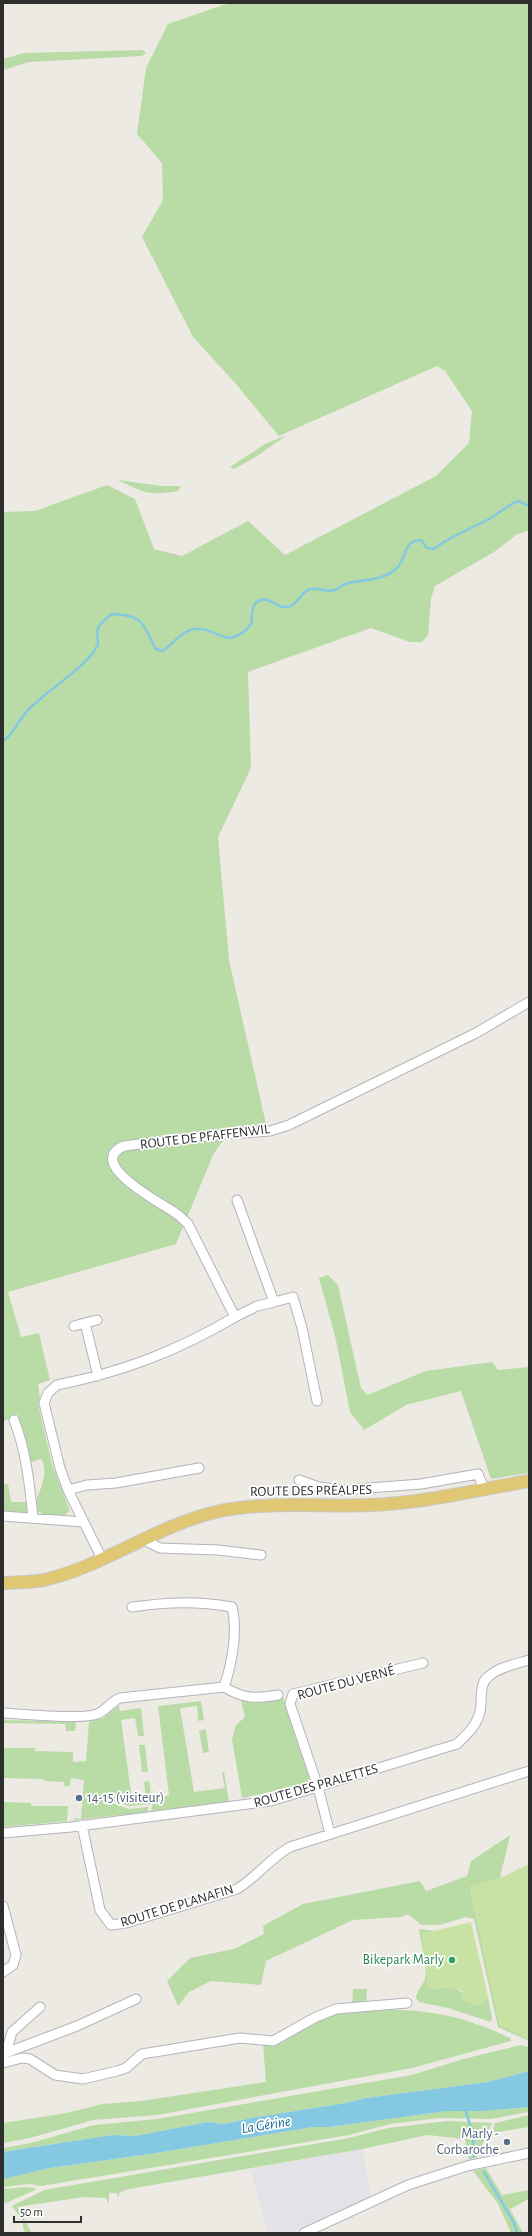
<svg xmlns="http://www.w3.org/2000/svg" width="532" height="2236" font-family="'Alegreya Sans',sans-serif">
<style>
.industrial{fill:#e3e2e7}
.green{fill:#b9dca7}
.pitch{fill:#c8e2a4}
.water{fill:#84c8e1}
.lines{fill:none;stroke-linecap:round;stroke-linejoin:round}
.stream{stroke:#84c8e1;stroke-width:2.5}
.minor-casing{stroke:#b3b4bc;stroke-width:11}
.major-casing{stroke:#c9c9c9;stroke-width:14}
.minor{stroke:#fff;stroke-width:9}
.major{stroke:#e0c774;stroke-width:12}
.service-dot{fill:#5c6f8a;stroke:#fff;stroke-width:1.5}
.leisure-dot{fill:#2e9e5b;stroke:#fff;stroke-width:1.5}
.labels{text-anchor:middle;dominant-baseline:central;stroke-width:3.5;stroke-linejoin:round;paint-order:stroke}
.street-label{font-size:14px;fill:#2e2e2e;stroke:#fff}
.service-label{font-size:14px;fill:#4e5e75;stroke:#fff;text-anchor:start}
.leisure-label{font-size:14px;fill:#27864d;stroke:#fff;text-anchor:end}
.water-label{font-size:15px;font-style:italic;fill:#1f6a90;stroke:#fff}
</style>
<rect width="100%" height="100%" fill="#ede9e3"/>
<path class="industrial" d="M362 2149 371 2198 329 2218 288 2233H268L250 2169Z"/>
<path class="green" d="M233 3H529V530L516 535 494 552 435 586 431 599 428 635 422 642H410L371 628 248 672 251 768 218 837 229 960 266 1124 230 1130 213 1155 176 1244 8 1292 21 1337 39 1333 50 1380 38 1384 40 1398 38 1404 52 1464 70 1511 64 1516 45 1515 36 1510 34 1502C41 1493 49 1469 41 1459L28 1463 18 1414 3 1422V512L35 511 107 485 135 499 154 549 182 556 248 521 285 555 436 476 469 443 472 411 445 371 437 366 279 436 236 384 193 337 142 237 163 200 162 163 137 134 146 68 168 24 223 5Z
M143 50 146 53 142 56 29 62 3 70V59L24 53Z
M287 435 254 458 234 469 230 467 265 444Z
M118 480 161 486H181L178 491C148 496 145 493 118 480Z
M328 1275 338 1285 361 1388 367 1395 426 1371 492 1362 498 1370 529 1367V1473L491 1479 461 1391 406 1405 364 1430 350 1412 336 1340 319 1278Z
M3 1484H8L11 1502H28V1514H3Z
M283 1697 310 1777 306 1784 242 1798 232 1739 236 1725 245 1717 241 1701Z
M201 1701 204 1720 198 1721 197 1706 180 1708 194 1792 225 1788 222 1773 224 1772 229 1802 151 1811 154 1799 169 1795 158 1706Z
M119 1705 120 1711 141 1708 144 1736H138L135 1718 121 1720 132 1800 146 1798 144 1782 149 1781 152 1802 150 1804 129 1806 109 1800V1802L129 1809 148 1807V1812L74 1820V1818L81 1819 84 1780 71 1778 70 1786H64V1782L46 1781 41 1779 3 1778V1748H35V1751L73 1752V1762L86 1761 89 1722 103 1718Z
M3 1720 76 1722 75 1731H66L65 1724 3 1723Z
M206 1729 209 1752 203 1753 199 1731Z
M139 1745H145L148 1772H142Z
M3 1802 31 1803V1806H68L67 1821 3 1827Z
M510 1835 500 1878 470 1887 500 2025 529 2039V2041L498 2027 474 1919 466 1917 440 1925H421L408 1914 401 1917 353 1920 266 1961 261 1985 211 1981 189 1992 178 2006 167 1981 190 1958 234 1949 264 1934 263 1926 303 1904 420 1881 426 1891 467 1876 471 1861Z
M419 1929 435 1931 422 1934 434 1989C455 1984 463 1991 477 2006L488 1997 492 2018 491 2022 448 2008 419 2002 416 1998C417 1990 423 1986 425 1978 428 1967 420 1941 419 1929Z
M353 1989H367L366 2004H352Z
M374 2009C429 2010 459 2014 510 2038L511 2041 412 2068 157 2115 93 2120 30 2138 3 2143V2123L67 2113 102 2104 141 2101 266 2082 263 2045C285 2048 300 2027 320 2019 337 2011 355 2011 374 2009Z
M521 2045 529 2047V2071L488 2082 366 2098 346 2103 251 2118 224 2124 208 2122 135 2136 112 2135 3 2152V2148L31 2143 94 2125 157 2119 412 2075 463 2059Z
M529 2107V2112L491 2119 440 2118 390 2124 349 2135 41 2186 29 2184 3 2187V2179L50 2168 150 2154 313 2127H329L447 2111H483Z
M529 2115V2127L492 2133 495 2123Z
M447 2121 492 2123 477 2157 469 2160 465 2139 428 2135 362 2149 129 2189 120 2192 118 2198 117 2193H109V2204L106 2198 84 2197 17 2207 32 2233H26L23 2228V2221L12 2206 44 2190 349 2138 388 2128Z
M486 2168 502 2195 529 2190V2199L510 2209 523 2233H511L498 2204 473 2171Z
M28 2187 37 2189 6 2203 3 2202V2189Z"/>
<path class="pitch" d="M529 1864V2039H528L500 2025 470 1886 500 1878Z
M471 1922 488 1997 477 2006 460 1999 463 1991 445 1987 434 1989 428 1987 422 1934Z"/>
<path class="water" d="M529 2071V2107L483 2111H447L329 2127H313L150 2154 50 2168 3 2179V2152L112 2135 135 2136 208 2122 224 2124 251 2118 346 2103 366 2098 488 2082Z"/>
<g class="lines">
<path class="stream" d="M3 741C14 734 19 719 28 710 47 690 89 666 98 644 96 626 97 626 112 614 146 615 142 625 156 649L163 651C172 645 179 634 190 630 216 622 226 656 252 623 251 613 252 597 267 600 274 602 279 608 287 607 299 605 300 591 311 589 318 587 327 593 335 590 340 588 343 584 348 583 364 580 385 580 397 568 407 558 403 540 421 540L427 548 434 549C450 536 471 529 489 519 500 513 506 506 518 501L529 506
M465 2109 473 2134 474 2157
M484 2172 514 2223 517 2233"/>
<defs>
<path id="minor" d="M274 1302 293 1297 302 1328 317 1401
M235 1317 257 1306 274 1302 237 1200
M85 1323 97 1320
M74 1326 85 1323 98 1376
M14 1420C26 1450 30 1487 33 1518
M299 1480 319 1487 343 1490 421 1484 478 1474 484 1489
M68 1490 87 1485 116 1483 199 1468
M3 1516 83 1522
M144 1540 160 1548 218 1550 261 1555
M102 1559 68 1490 60 1468 44 1403 48 1393 57 1385C123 1372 177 1351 235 1317L188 1224C184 1220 179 1215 174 1212 161 1203 84 1163 124 1146L214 1135 270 1131 289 1125 476 1033 529 1002
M224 1687C244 1699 255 1699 278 1695
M3 1713C21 1714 84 1720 97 1714 106 1711 110 1702 120 1698L224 1687C232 1664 238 1631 232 1607 195 1601 169 1602 132 1607
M82 1825 100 1910 111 1925 126 1923 237 1889C257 1877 270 1858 290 1847L529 1771
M3 1833 71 1827 271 1801 457 1744C467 1734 477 1726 480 1711 483 1700 478 1684 489 1676 499 1667 516 1664 529 1660
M330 1834 318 1787 290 1704 293 1694 423 1663
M3 1906 16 1955 13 1965 3 1972
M6 2053 12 2032 40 2007
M3 2054 77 2026 136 1999
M3 2063 22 2058 30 2059 55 2075 83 2079 117 2071 126 2068 142 2054 240 2038 273 2041 316 2017 336 2009 407 2003
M304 2233 408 2185 467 2166 529 2153"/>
<path id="major" d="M3 1583C17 1582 34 1583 48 1579 108 1564 159 1524 220 1511 270 1501 320 1507 371 1505 424 1503 477 1490 529 1481"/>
</defs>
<use href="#minor" class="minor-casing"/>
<use href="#major" class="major-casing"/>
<use href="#minor" class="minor"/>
<use href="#major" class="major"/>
</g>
<g class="service-dot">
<circle cx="79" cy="1798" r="4"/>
<circle cx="507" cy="2142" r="4"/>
</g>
<circle class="leisure-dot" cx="452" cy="1960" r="4"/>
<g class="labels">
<g class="street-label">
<text transform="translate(205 1137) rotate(-7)">ROUTE DE PFAFFENWIL</text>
<text transform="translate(311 1491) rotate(-1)">ROUTE DES PRÉALPES</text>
<text transform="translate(346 1683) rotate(-15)">ROUTE DU VERNÉ</text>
<text transform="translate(316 1786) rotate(-16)">ROUTE DES PRALETTES</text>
<text transform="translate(177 1906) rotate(-17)">ROUTE DE PLANAFIN</text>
</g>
<g class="service-label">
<text x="87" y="1798">14-15 (visiteur)</text>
<text x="499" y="2134" text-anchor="end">Marly -<tspan x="499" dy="16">Corbaroche</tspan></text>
</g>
<g class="leisure-label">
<text x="444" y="1960">Bikepark Marly</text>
</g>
<g class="water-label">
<text transform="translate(266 2125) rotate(-9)">La Gérine</text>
</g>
</g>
<rect width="532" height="2236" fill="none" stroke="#2e2e2e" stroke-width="8"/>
<path d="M14 2216v6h67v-6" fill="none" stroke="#2e2e2e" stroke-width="2"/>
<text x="20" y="2216" font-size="12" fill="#2e2e2e" stroke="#ffffff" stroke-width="3" paint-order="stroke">50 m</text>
</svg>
